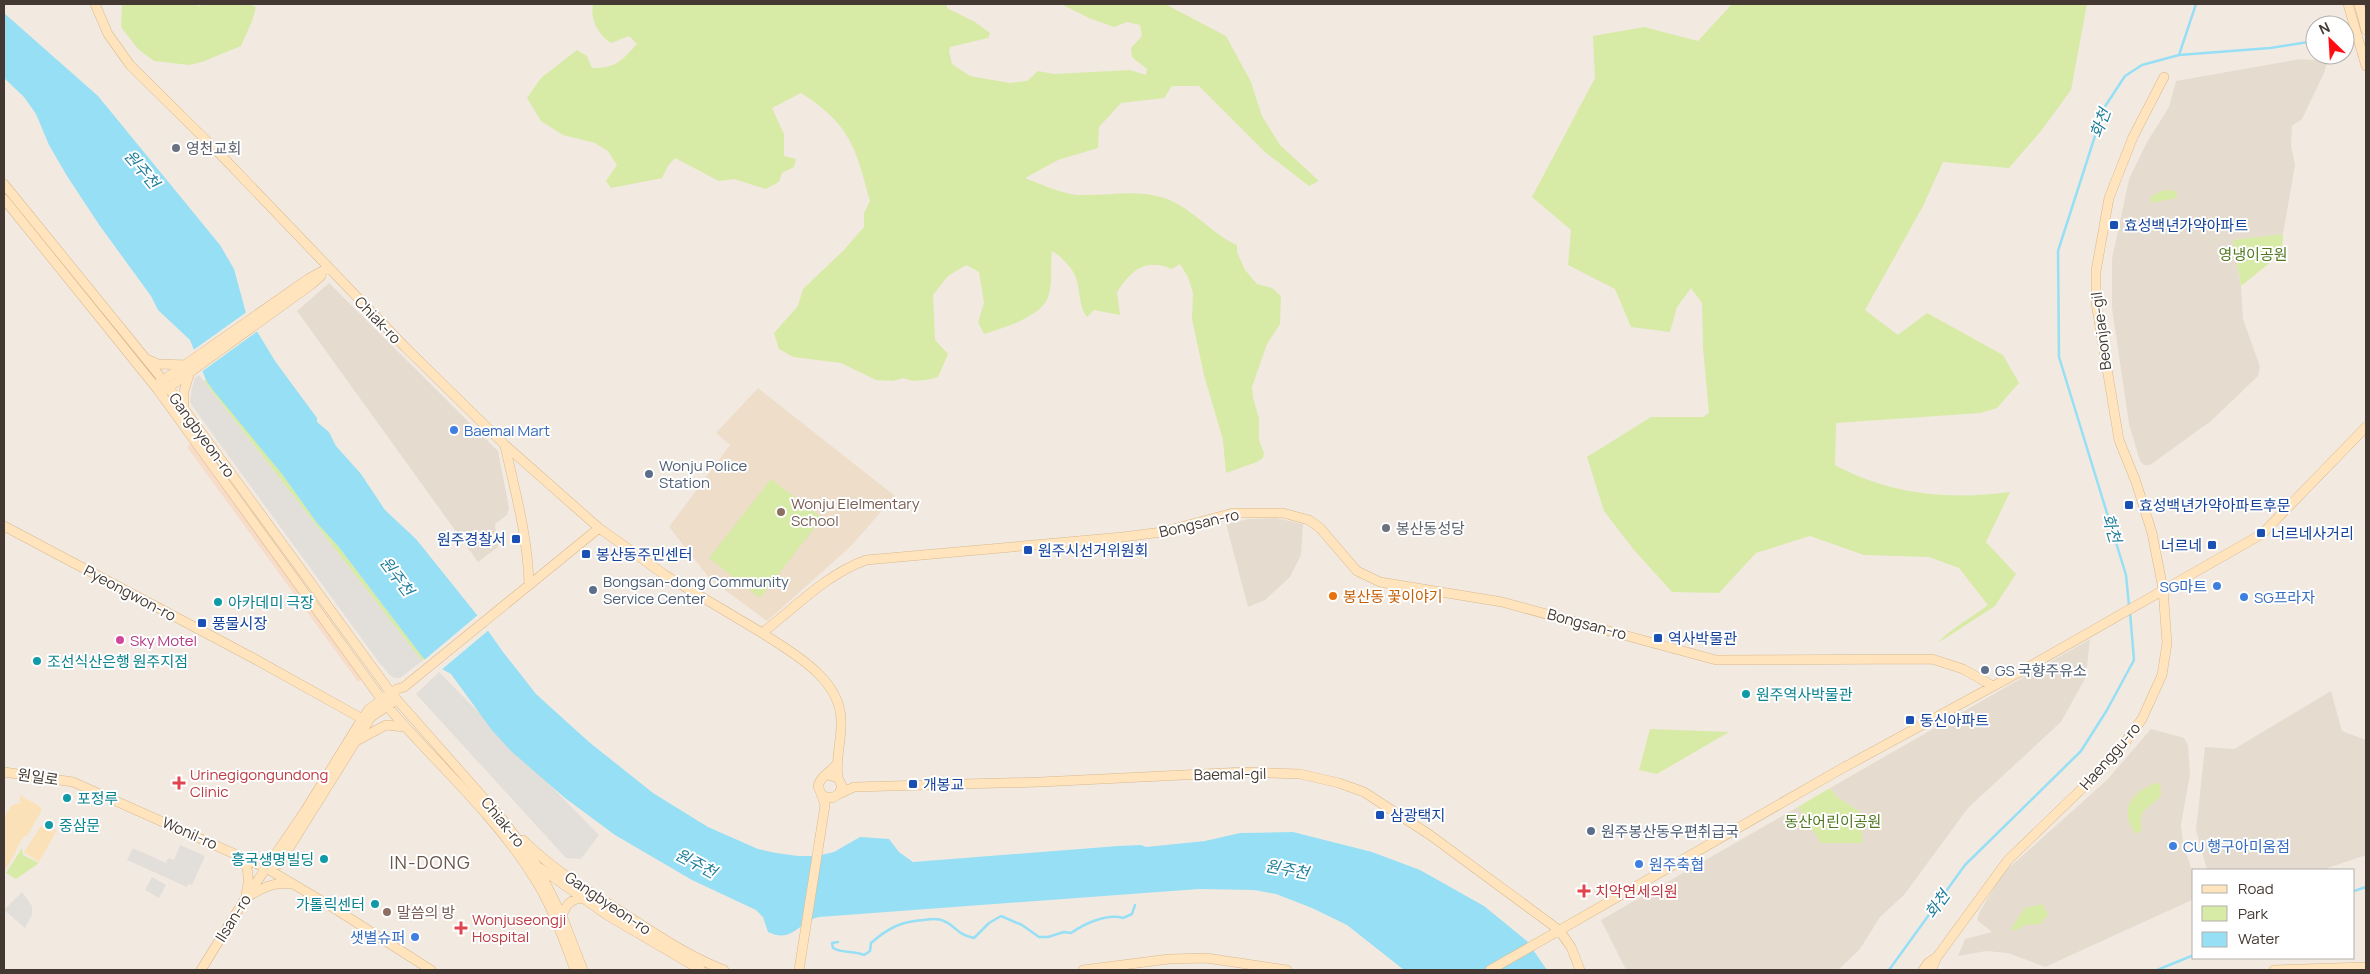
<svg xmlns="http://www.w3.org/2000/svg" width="2370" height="974" font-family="Manrope,'Noto Sans KR',sans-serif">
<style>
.residential{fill:#e6dbcf}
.commercial{fill:#f7dcc9}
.education{fill:#edddc9}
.green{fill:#d7eaa6}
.sand{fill:#fbe1b8}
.parking{fill:#e2deda}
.water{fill:#97dff5}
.pier{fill:#f2eae1}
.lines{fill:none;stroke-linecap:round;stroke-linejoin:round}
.stream{stroke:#97dff5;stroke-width:2.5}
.secondary-casing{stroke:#d8b98f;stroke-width:10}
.secondary{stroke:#ffe4be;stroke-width:9}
.worship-dot{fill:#6b7280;stroke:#fff;stroke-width:2}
.transit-dot{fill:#1a4fb4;stroke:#fff;stroke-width:2}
.shop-dot{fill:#3f7fe0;stroke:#fff;stroke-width:2}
.service-dot{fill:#5c6f8a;stroke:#fff;stroke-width:2}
.education-dot{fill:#8d6e63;stroke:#fff;stroke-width:2}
.food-dot{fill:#e8710a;stroke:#fff;stroke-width:2}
.culture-dot{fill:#0f9aa8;stroke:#fff;stroke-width:2}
.hotel-dot{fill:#d1479c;stroke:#fff;stroke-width:2}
.health-dot{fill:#e0444e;stroke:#fff;stroke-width:2}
.labels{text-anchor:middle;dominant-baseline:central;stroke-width:4;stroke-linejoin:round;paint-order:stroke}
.worship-label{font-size:15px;fill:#5b616d;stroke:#fff;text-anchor:start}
.transit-label{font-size:15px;fill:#164399;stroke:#fff;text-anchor:start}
.park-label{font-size:15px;fill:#527822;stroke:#fff}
.street-label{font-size:15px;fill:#433932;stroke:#fff}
.shop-label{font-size:15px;fill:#366cbe;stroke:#fff;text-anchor:start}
.service-label{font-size:15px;fill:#4e5e75;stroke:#fff;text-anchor:start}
.education-label{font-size:15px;fill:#785e54;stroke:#fff;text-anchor:start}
.food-label{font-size:15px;fill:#c56008;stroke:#fff;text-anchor:start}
.culture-label{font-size:15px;fill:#0d838f;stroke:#fff;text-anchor:start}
.hotel-label{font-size:15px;fill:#b23c85;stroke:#fff;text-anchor:start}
.health-label{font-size:15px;fill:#be3a42;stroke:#fff;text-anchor:start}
.water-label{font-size:16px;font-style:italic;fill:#227f9d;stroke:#fff}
.quarter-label{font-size:18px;letter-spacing:1px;fill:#675548;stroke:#fff}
</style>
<rect width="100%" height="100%" fill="#f2eae1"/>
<path class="residential" d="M2328 56 2325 71 2302 119 2292 126 2291 145 2295 165 2283 234 2233 240 2241 286 2243 319 2260 367 2258 376 2211 421 2150 465H2144L2140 461 2129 424 2112 308V259L2129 179 2147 142 2169 107 2176 81 2300 59 2312 60Z
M329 283 498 451 509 508 507 515 495 524 498 547 478 562 297 311Z
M1276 518 1303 524 1301 555 1290 577 1265 600 1248 607 1226 524 1249 519Z
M2090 639 2086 677 2061 722 1968 808 1904 895 1880 917 1860 949 1838 970H1626L1601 920 1798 807 1821 843 1859 811 1837 797 1830 788Z
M2331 691 2342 731 2366 740V855L2322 870H2207L2196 830 2205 747 2234 749Z
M2151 729 2184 738 2188 745 2190 774 2181 825 2183 842 2194 878V899L2045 967 2008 953 1986 951 1958 956 1965 939 1992 932 1977 920 1980 911 2003 873 2107 780Z"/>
<path class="commercial" d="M191 443 362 680 358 682 187 447Z"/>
<path class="education" d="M758 388 895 496 850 547 767 621 710 579 669 527 730 445 716 433Z"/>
<path class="green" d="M122 4H194L199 6 202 4H249L256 7 252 21 241 46 202 62 189 65 154 61 138 49 121 27Z
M593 4H947V8L975 22 990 33 988 38 950 47 949 51 952 64 970 76 1010 83 1027 81 1038 71 1054 74 1130 70 1146 75 1147 69 1132 57 1131 48 1142 36 1140 25 1127 22 1114 27 1089 18 1061 4H1165L1226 36 1251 82 1262 116 1280 145 1319 181 1309 186 1265 152 1199 86H1172L1164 98 1121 103 1099 127 1098 148 1058 160 1025 178C1040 184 1065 195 1080 195 1107 196 1137 189 1164 198 1192 207 1210 233 1237 245V252L1245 270 1257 284 1272 288 1281 296 1280 324 1267 344 1252 387 1253 398 1259 418V440L1264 453 1263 458 1257 462 1226 473 1223 440 1204 375 1192 319 1193 293 1188 277 1180 264 1172 269C1145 258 1132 270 1117 292L1120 315 1094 310 1087 317C1078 305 1081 292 1076 278 1074 270 1060 255 1052 251 1050 265 1053 281 1049 294 1044 317 1002 328 984 334L978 322 984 303 979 272 966 265 948 276 933 295 935 340 948 354 938 377 926 380 913 381 903 378 893 381 876 380 841 363 793 357 779 349 774 333 798 306 803 289 843 251 864 227V213L870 201C856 148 850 124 801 93L772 108 784 134V156L796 159 794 167 782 173 779 182 766 189 734 179 719 181 675 158 668 166 662 178 611 188 606 181 617 165 608 151 595 143 563 135 541 121 527 98 541 78 577 50 587 56 592 68C617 68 621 61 637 44L629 36 611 43C598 34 590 20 593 4Z
M1732 4H2087L2071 90 2041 131 2009 168 1943 162 1923 206 1865 310 1898 335 1927 313 2003 355 2019 383 1997 408 1980 413 1836 423 1835 465C1891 495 1948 500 2010 492L1986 542 2016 574 1995 606 1938 643C1952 627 1970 619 1988 605L1959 568 1929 557 1864 555 1810 536 1756 553 1719 593 1672 592 1634 550 1604 511 1587 457 1651 417H1703L1709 413 1703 347 1702 303 1691 288 1677 307 1670 332 1631 327 1615 289 1568 265 1571 230 1532 197 1595 78 1593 36 1644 27 1698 41Z
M2164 190 2176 191 2177 198 2151 203V196Z
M2283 234 2282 253 2241 286 2233 240Z
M206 380 282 474 317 523 338 546 424 659 422 661 204 381Z
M771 479 822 518 760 598 709 558Z
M1650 729 1729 732 1657 774 1639 770Z
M2156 783 2160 784 2161 794C2157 805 2142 806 2141 819 2140 823 2142 827 2141 831L2137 834C2133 831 2131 826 2129 821 2123 800 2140 790 2156 783Z
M1830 788 1837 797 1859 811 1863 843H1821L1798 807Z
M22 848 23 855 39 863 16 879 6 873Z
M2043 904 2048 915 2040 924 2025 925 2017 930H2010L2025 908Z"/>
<path class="sand" d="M20 795 39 806 42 810 27 836H24C16 847 14 860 4 870V818L12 805 20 803Z
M41 826 52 832 54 829 57 830 39 862 24 852Z"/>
<path class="parking" d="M199 375 422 661 400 678H394L389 674 378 661 193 407 190 401 192 388 195 378Z
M439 672 599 835 581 859 566 858 416 694Z
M180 845 205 856 192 885 188 884 187 887 127 860 133 848 166 863 168 858 174 860Z
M152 877 166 885 159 898 145 890Z
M22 892 32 906V915L25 928 4 910Z"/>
<path class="water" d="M4 13 98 96 220 245 234 269 246 313 275 361 317 418V422L329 432 336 446 361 474 385 510 416 539 477 615 503 652 536 694 589 742 653 793 708 827 758 849 776 853 798 856H817L834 852 860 837 889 839 899 852 913 862 1118 846 1141 845 1146 847 1205 841 1240 833 1293 832 1372 852 1420 870 1484 906 1527 941 1547 970H1404L1347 925 1312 908 1276 894 1254 890 1199 889 819 917C799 921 793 944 768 932L763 917 756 910 692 880 615 835 565 798 511 751 491 729 451 674 424 659 338 546 317 523 282 474 213 390 206 380 190 340 158 310 151 296 100 226 67 176 49 145 36 114 24 97 4 78Z"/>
<path class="pier" d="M248 311 259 330 200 373 192 351Z
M479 614 490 629 440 671 423 661Z"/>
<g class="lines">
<path class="stream" d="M2345 35 2353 33
M2179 55 2196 4
M2129 606 2126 575 2059 357 2058 251 2104 108 2125 76 2142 65 2179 55 2270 48 2315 41
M2354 891 2366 887
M838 942 832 943 833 948C843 954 854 950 864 955L870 951 871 943C888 928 902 921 924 920 930 919 938 918 944 921 956 926 956 934 974 938L989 923 1001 916 1022 925 1039 937H1048L1064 932 1071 933C1084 924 1107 913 1123 918L1132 914 1135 905
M1889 970 1965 865 2081 751 2107 710 2134 660 2130 612
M2157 970 2194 955"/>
<defs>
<path id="secondary" d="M95 4 108 34 130 65 218 152 405 347 505 445 599 528 665 575 762 633C796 607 825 575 866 560L1123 537 1162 532 1233 513H1283L1309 520 1320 528 1357 571 1380 582 1502 602 1716 660 1932 659 1963 669 1993 686
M2348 4 2366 66
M2359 4 2366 30
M4 184 163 380 391 693 503 820 537 866 562 916 583 970
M4 199 158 390 382 700C431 759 492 811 533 876 552 905 563 938 575 970
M149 360 158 364 188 365
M159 383 308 279 328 268
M164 391 312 284 321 276
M184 408V391L190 372
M505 446C515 491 528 537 529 585
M4 526 253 658 368 722
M762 633C793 653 841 679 841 721 842 740 835 758 838 778
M358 740 386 725 404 727
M4 772 73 782 266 868 332 907 431 970
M828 775 838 778 842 786 839 794 832 798 822 796 818 786C820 777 830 772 836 765
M839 794 854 787 1040 782 1244 772 1300 774 1339 783 1364 792 1430 835 1559 930 1571 947 1580 970
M523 840C551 868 586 890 620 911 654 933 686 955 724 970
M244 858C248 870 250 880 246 894
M266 868 279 864 371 717 392 703
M540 868 607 915 701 970
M247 897C261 889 274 881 291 884
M562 916C566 905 570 899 583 898
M201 970 245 899 305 811 362 719 369 709 397 689 404 687 599 528
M799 970 825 805 822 796
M1083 970 1169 959 1206 958 1287 970
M1490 970 1841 769 2023 670 2262 534 2366 427
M1923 970 1928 963 1937 957
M1931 970 1937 957 2008 860 2093 778 2126 741 2142 719 2162 675 2167 643 2163 589 2152 533 2136 482 2119 440 2096 303V271L2109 198 2133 137 2164 77
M2274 970 2366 967"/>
</defs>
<use href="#secondary" class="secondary-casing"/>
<use href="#secondary" class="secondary"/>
</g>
<g class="worship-dot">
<circle cx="176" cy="148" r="5"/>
<circle cx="1386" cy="528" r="5"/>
</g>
<g class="transit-dot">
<rect x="2109" y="220" width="10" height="10" rx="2.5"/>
<rect x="2124" y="500" width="10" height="10" rx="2.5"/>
<rect x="2256" y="528" width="10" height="10" rx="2.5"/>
<rect x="511" y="534" width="10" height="10" rx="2.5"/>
<rect x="2207" y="540" width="10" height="10" rx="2.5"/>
<rect x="1023" y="545" width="10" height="10" rx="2.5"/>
<rect x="581" y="549" width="10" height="10" rx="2.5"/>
<rect x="197" y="618" width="10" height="10" rx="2.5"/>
<rect x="1653" y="633" width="10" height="10" rx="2.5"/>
<rect x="1905" y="715" width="10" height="10" rx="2.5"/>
<rect x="908" y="779" width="10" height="10" rx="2.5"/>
<rect x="1375" y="810" width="10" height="10" rx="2.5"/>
</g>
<g class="shop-dot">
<circle cx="454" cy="430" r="5"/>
<circle cx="2217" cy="586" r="5"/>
<circle cx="2244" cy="597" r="5"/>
<circle cx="2173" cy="846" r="5"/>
<circle cx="1639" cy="864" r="5"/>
<circle cx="415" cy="937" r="5"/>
</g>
<g class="service-dot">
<circle cx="649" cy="474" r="5"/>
<circle cx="593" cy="590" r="5"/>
<circle cx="1985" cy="670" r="5"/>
<circle cx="1591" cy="831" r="5"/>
</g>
<g class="education-dot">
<circle cx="781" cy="512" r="5"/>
<circle cx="387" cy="912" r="5"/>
</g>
<circle class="food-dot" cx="1333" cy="596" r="5"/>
<g class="culture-dot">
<circle cx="218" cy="602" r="5"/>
<circle cx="37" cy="661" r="5"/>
<circle cx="1746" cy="694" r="5"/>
<circle cx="67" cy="798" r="5"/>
<circle cx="49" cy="825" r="5"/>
<circle cx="324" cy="859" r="5"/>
<circle cx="375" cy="904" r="5"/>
</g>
<circle class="hotel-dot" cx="120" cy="640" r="5"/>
<g class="health-dot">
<path d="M176.5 775.5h5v5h5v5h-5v5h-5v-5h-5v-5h5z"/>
<path d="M1581.5 883.5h5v5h5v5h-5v5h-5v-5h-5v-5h5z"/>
<path d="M458.5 920.5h5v5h5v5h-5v5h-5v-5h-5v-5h5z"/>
</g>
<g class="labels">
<g class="worship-label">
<text x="186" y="148">영천교회</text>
<text x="1396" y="528">봉산동성당</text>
</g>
<g class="transit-label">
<text x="2124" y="225">효성백년가약아파트</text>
<text x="2139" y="505">효성백년가약아파트후문</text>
<text x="2271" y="533">너르네사거리</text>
<text x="506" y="539" text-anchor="end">원주경찰서</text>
<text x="2202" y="545" text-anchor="end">너르네</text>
<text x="1038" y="550">원주시선거위원회</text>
<text x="596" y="554">봉산동주민센터</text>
<text x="212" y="623">풍물시장</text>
<text x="1668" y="638">역사박물관</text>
<text x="1920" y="720">동신아파트</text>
<text x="923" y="784">개봉교</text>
<text x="1390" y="815">삼광택지</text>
</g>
<g class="park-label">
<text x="2253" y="254">영냉이공원</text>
<text x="1833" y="821">동산어린이공원</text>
</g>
<g class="street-label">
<text transform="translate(378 320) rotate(46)">Chiak-ro</text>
<text transform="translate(2101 331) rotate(-97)">Beonjae-gil</text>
<text transform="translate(202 435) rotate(54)">Gangbyeon-ro</text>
<text transform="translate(1199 523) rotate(-13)">Bongsan-ro</text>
<text transform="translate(130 593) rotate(28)">Pyeongwon-ro</text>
<text transform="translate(1587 624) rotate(15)">Bongsan-ro</text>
<text transform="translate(2110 756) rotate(-49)">Haenggu-ro</text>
<text transform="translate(1230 774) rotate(-1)">Baemal-gil</text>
<text transform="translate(38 777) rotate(8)">원일로</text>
<text transform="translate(503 822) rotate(51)">Chiak-ro</text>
<text transform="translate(190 833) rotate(24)">Wonil-ro</text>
<text transform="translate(608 903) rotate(34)">Gangbyeon-ro</text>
<text transform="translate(233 918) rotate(-58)">Ilsan-ro</text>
</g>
<g class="shop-label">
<text x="464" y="430">Baemal Mart</text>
<text x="2207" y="586" text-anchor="end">SG마트</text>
<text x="2254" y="597">SG프라자</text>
<text x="2183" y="846">CU 행구아미움점</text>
<text x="1649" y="864">원주축협</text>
<text x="405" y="937" text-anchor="end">샛별슈퍼</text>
</g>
<g class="service-label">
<text x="659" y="465">Wonju Police<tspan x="659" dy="17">Station</tspan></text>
<text x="603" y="581">Bongsan-dong Community<tspan x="603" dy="17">Service Center</tspan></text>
<text x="1995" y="670">GS 국향주유소</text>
<text x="1601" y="831">원주봉산동우편취급국</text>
</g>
<g class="education-label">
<text x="791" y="503">Wonju Elelmentary<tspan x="791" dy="17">School</tspan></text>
<text x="397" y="912">말씀의 방</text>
</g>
<g class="food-label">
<text x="1343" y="596">봉산동 꽃이야기</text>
</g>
<g class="culture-label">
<text x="228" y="602">아카데미 극장</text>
<text x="47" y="661">조선식산은행 원주지점</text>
<text x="1756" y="694">원주역사박물관</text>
<text x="77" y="798">포정루</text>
<text x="59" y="825">중삼문</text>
<text x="314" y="859" text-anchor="end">흥국생명빌딩</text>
<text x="365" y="904" text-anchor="end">가톨릭센터</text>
</g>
<g class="hotel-label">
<text x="130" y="640">Sky Motel</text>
</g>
<g class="health-label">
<text x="190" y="774">Urinegigongundong<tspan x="190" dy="17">Clinic</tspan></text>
<text x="1595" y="891">치악연세의원</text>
<text x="472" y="919">Wonjuseongji<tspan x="472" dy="17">Hospital</tspan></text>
</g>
<g class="water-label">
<text transform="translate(2100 123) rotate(-70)">화천</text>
<text transform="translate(142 169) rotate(50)">원주천</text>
<text transform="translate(2112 528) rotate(73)">화천</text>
<text transform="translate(397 576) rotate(53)">원주천</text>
<text transform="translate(696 863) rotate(28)">원주천</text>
<text transform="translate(1287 869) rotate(11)">원주천</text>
<text transform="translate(1937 904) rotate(-54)">화천</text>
</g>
<g class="quarter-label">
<text x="430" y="862">IN-DONG</text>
</g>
</g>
<rect width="2370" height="974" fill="none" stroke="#433932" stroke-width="10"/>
<rect x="2192" y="869" width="162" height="90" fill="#ffffff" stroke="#b4b0ad"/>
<rect x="2202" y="885" width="25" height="8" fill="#ffe4be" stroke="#b4b0ad"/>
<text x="2238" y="894" font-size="15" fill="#433932">Road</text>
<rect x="2202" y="906" width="25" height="15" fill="#d7eaa6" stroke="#b4b0ad"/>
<text x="2238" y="919" font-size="15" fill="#433932">Park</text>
<rect x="2202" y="932" width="25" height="15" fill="#97dff5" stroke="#b4b0ad"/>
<text x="2238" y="944" font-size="15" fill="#433932">Water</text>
<g transform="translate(2330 40) rotate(335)"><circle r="24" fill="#ffffff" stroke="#b4b0ad"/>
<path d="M0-4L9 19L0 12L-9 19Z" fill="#ff0b11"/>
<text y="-8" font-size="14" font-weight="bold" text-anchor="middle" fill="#433932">N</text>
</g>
</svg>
